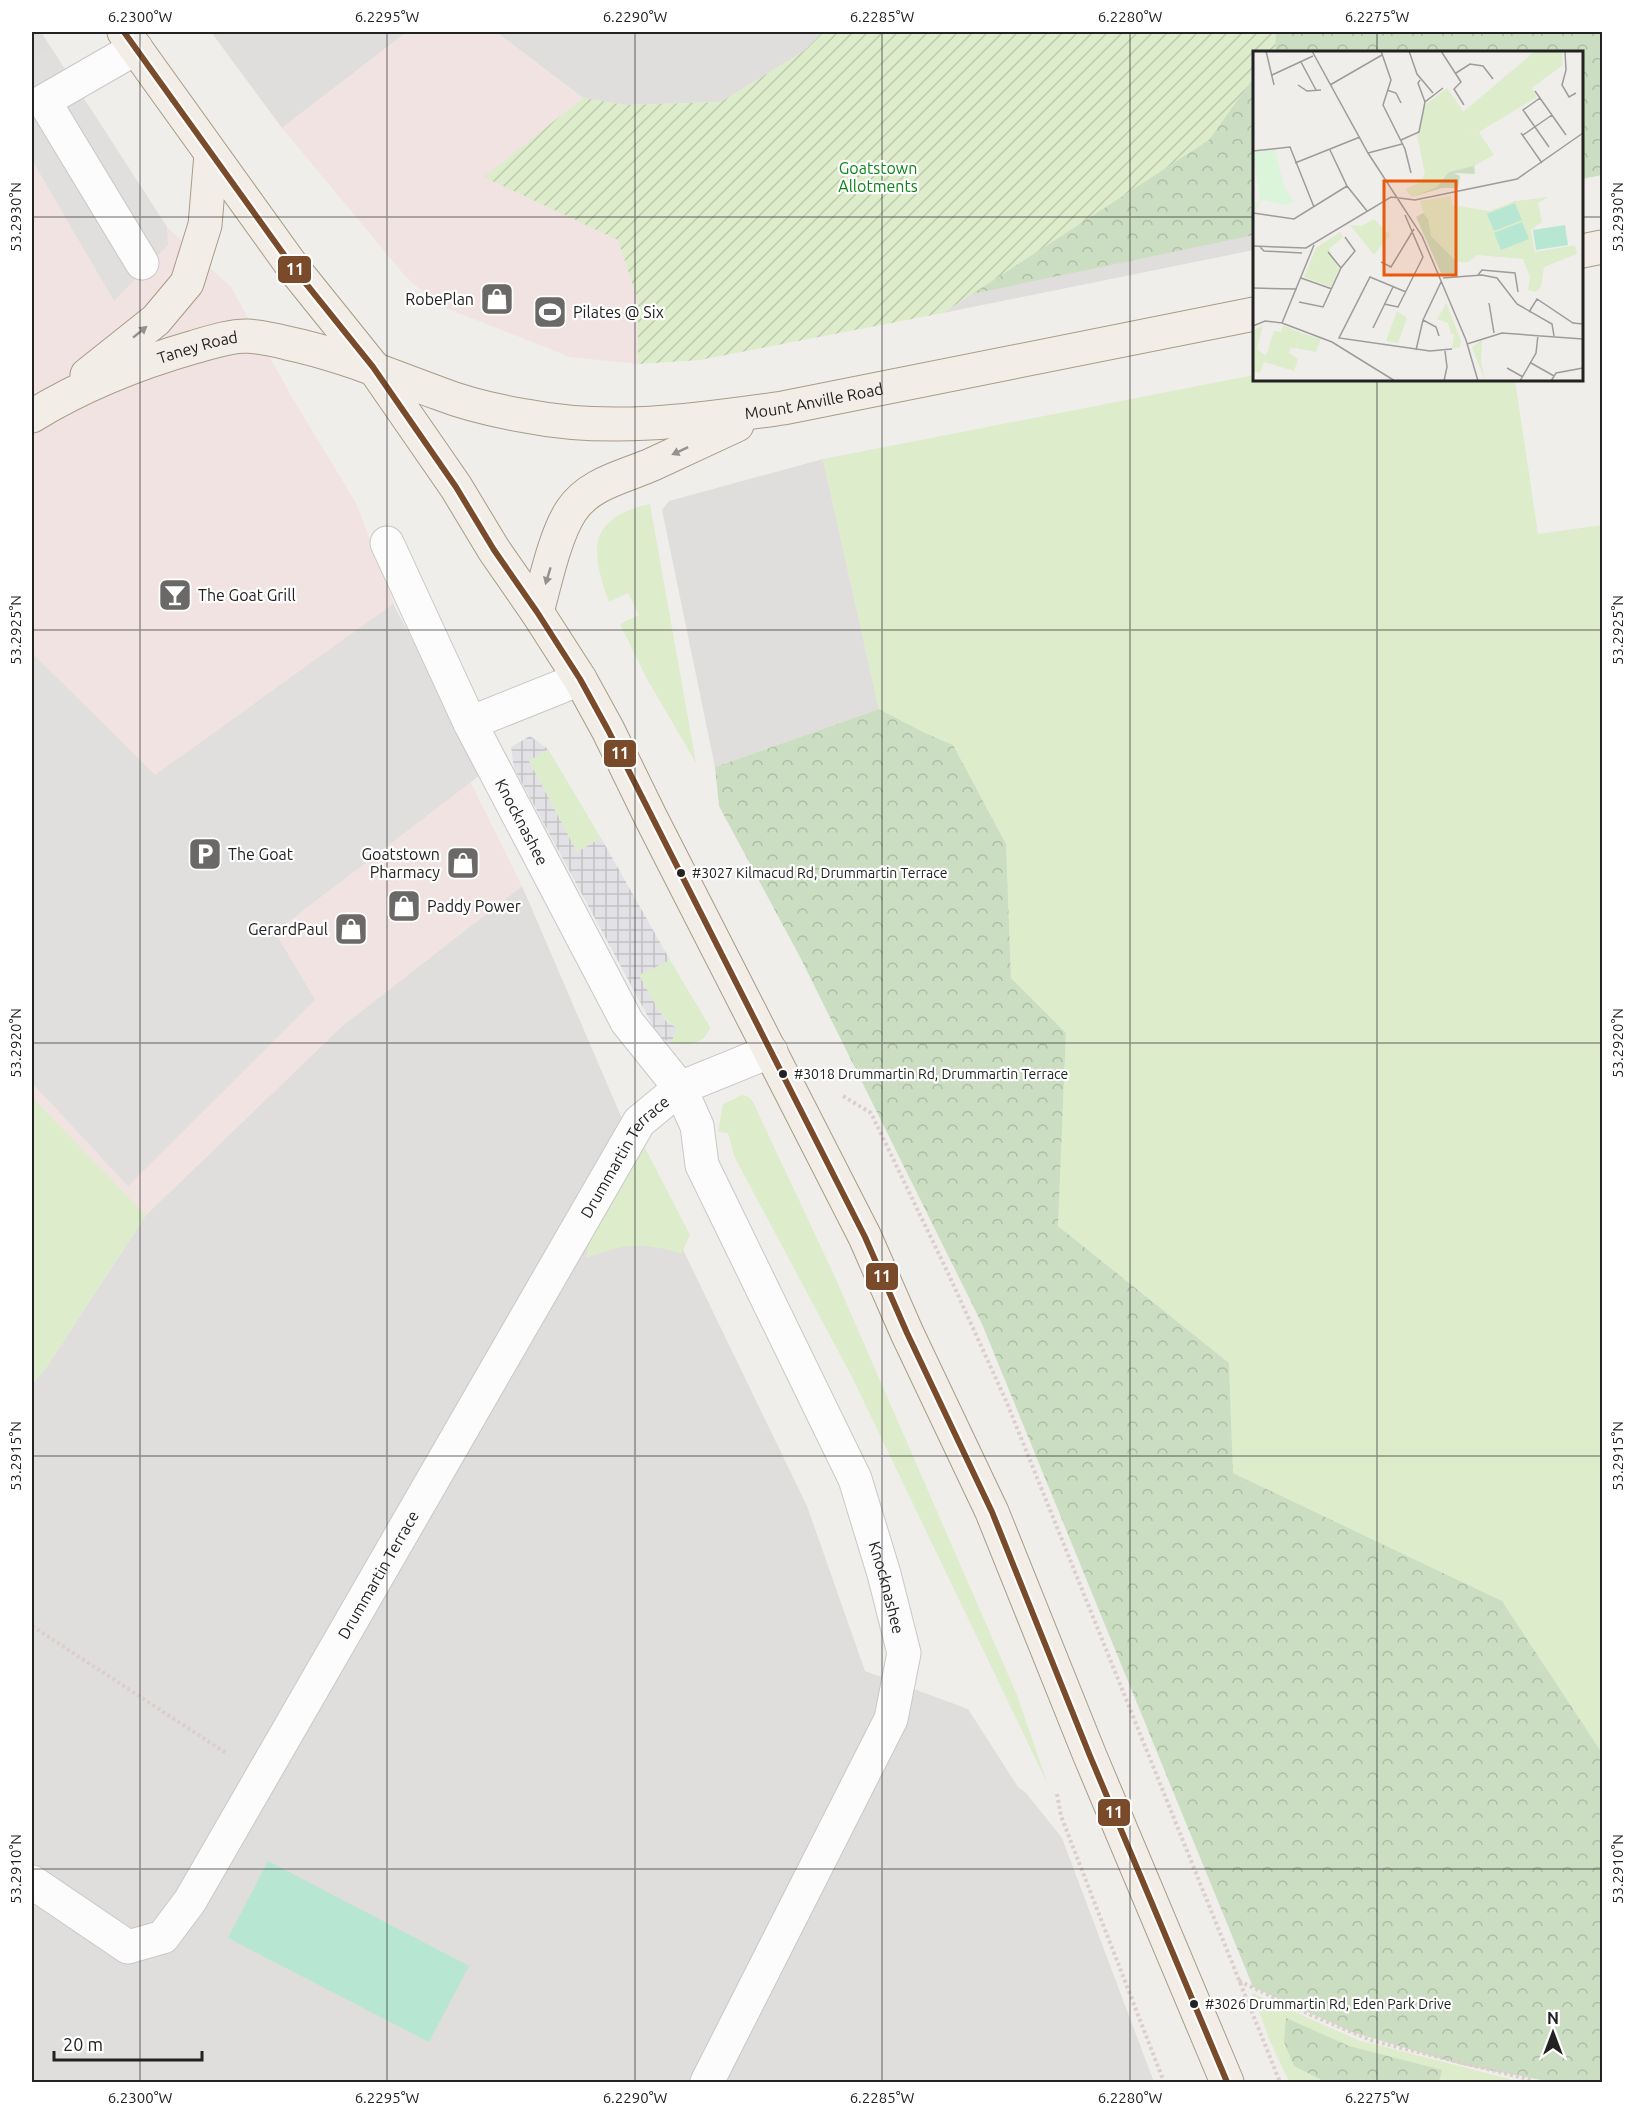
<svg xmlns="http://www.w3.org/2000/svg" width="1634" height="2114" font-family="Ubuntu,sans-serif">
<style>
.residential{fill:#dfdedc}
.commercial{fill:#f1e3e1}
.grass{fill:#ddeccb}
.forest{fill:url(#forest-crowns)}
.garden{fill:url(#garden-furrows)}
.pitch{fill:#b7e6d2}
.parking{fill:#e0dfde}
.plaza{fill:url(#plaza-grid)}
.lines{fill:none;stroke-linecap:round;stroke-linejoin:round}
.minor-casing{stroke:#c9c8c7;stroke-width:35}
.major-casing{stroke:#a79c86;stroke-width:35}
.path{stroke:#dccecd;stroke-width:4;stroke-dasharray:3 3;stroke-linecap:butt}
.minor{stroke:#fdfcfc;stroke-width:33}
.major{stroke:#f3ede7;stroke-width:33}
.bus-1-casing{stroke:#fff;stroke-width:10}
.bus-1{stroke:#7a4b2a;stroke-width:6}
.oneway{fill:#95928e}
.ticks{fill:none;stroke:#222;stroke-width:1.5;stroke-opacity:0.45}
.bus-dot{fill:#222;stroke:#fff;stroke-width:2}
.labels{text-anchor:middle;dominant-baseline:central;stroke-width:4.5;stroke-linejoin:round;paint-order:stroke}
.bus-label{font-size:14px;fill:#222;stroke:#fff;text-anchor:start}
.park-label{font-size:16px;fill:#0c8416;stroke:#fff}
.poi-label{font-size:16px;fill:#222;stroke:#fff;text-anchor:start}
.street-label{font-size:16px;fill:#222;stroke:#fff}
.inset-road{fill:none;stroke:#9e9c9b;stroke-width:1.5}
.view{fill:#e8590c;fill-opacity:0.15;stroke:#e8590c;stroke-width:3}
.inset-edge{fill:none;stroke:#222;stroke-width:3}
.line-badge{stroke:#fff;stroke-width:2}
.badge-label{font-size:16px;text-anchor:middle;font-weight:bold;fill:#fff}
.neatline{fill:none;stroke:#222;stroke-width:2}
.ticks-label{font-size:15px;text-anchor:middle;fill:#222}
</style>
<defs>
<pattern id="forest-crowns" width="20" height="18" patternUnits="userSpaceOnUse" patternTransform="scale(1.5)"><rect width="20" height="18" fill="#cbdec1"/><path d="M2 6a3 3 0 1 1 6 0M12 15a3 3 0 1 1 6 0" fill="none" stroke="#aebea6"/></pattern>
<pattern id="garden-furrows" width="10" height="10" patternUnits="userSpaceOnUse" patternTransform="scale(1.5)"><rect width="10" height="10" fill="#ddeccb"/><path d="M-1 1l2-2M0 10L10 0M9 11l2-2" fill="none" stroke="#bdcaae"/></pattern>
<pattern id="plaza-grid" width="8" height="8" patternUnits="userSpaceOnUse" patternTransform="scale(1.5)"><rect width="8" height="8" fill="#e2e1e5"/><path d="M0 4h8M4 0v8" fill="none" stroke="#c2c1c4"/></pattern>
</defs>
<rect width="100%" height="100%" fill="#f0eeeb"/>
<path class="residential" d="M32 32H41L52 49 32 62Z
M211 32H407L282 128Z
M496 32H823L804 51 721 102 626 105 583 98Z
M1254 77V250L943 313 1209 140Z
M823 459 879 709 715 767 662 510 669 501Z
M522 886 642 1165 807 1506 865 1671 968 1709 1018 1787 1026 1793 1062 1838 1154 2082H32V1384L46 1368 146 1215 341 1027Z"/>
<path class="commercial" d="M407 32H496L583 98 485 177 618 239 638 301V364L570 357 438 305 405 276 282 128Z
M52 49 167 227 231 287 293 399 356 503 431 702 522 886 341 1027 146 1215 32 1097V62Z"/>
<path class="grass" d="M1254 375V380H1515L1538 534 1602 525V1753L1502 1601 1233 1473 1229 1363 1058 1226 1066 1033 1011 978 1006 844 953 745 925 733 879 709 823 459Z
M650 504 696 763 647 679 620 624 639 615 628 593 609 602C590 550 587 518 650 504Z
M548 749 601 838 577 852 529 761Z
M670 960 710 1027C704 1046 687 1045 671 1043L677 1028C658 1017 650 994 639 974Z
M742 1095 749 1097 753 1102 835 1277 1017 1695 1048 1785 853 1379 734 1156 728 1133 718 1132 723 1104Z
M32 1097 146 1215 46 1368 32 1384Z
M641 1140 690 1235 681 1254C643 1241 623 1244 586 1258L593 1228Z
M1252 1993 1358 2040 1510 2079V2081L1289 2082 1270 2041Z"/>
<path class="forest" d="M1182 32H1602V175L1582 179V52H1254V235L638 364Z
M879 709 925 733 953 745 1006 844 1011 978 1066 1033 1058 1226 1229 1363 1233 1473 1502 1601 1602 1753V2082H1552L1462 2065 1352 2032 1253 1987 982 1324 800 957 719 806 715 767Z
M1286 2018 1349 2046 1442 2070 1439 2082H1322L1320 2079 1294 2066 1284 2042Z"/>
<path class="garden" d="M823 32H1276L1275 50 1272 52H1254V77L1209 140 943 313 700 360 638 364V301L618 240 484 177 583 98 626 105 721 102 804 51Z"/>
<path class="pitch" d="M268 1861 469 1966 429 2042 228 1938Z"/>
<path class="parking" d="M52 49 167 227 168 245 114 301 32 160V62Z
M393 604 484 772 275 932 315 1000 128 1186 32 1083V653L155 775Z"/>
<path class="plaza" d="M530 736 548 749 529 761 577 852 601 838 670 960 639 975 659 1011 667 1022 677 1028 671 1043 659 1037 514 768 511 747Z"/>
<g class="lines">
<defs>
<g id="minor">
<path d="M136 48 44 101 142 263"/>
<path id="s1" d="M387 543 470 723 627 1022 680 1088 697 1126 702 1165 855 1479 884 1574 904 1653 891 1719 707 2082"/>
<path d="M470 723 580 679"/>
<path id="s2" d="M32 1882 128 1947 163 1937 190 1901 639 1122 680 1088 771 1051"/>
</g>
<g id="major">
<path d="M124 32 295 270 373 367 456 487 494 550 537 612 580 679 608 730 651 818 865 1237 907 1333 992 1512 1090 1756 1227 2082"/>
<path d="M1582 251 1602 247"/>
<path d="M87 375 156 320 187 283 205 225 211 154"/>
<path id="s3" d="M32 416C81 386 138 363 194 347 211 342 229 336 247 336 260 337 275 340 287 343 340 354 388 375 438 393 466 404 496 411 526 416 612 433 697 420 783 408L1254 314"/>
<path d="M537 612C545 583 555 535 571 511 589 483 624 477 653 464 681 451 709 438 737 425"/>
</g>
</defs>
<use href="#minor" class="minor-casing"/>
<use href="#major" class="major-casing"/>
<path class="path" d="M843 1096 871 1113 948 1273 1007 1403 1280 2082
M32 1626 226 1753
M1057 1794 1061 1816 1164 2082
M1239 1981 1311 2015 1373 2041 1528 2079 1532 2082"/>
<use href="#minor" class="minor"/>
<use href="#major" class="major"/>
<defs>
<path id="bus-1" d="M124 32 295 270 373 367 456 487 494 550 537 612 580 679 608 730 865 1237 907 1333 992 1512 1090 1756 1227 2082"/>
</defs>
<use href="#bus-1" class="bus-1-casing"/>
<use href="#bus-1" class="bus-1"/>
</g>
<defs><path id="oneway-solid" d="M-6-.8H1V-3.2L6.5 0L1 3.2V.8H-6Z" transform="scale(1.5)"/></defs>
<g class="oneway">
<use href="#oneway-solid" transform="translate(140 332) rotate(-39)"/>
<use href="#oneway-solid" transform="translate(680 451) rotate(155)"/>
<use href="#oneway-solid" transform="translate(548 576) rotate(107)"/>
</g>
<path class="ticks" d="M140 32V2082M387 32V2082M635 32V2082M882 32V2082M1130 32V2082M1377 32V52M32 217H1254M1582 217H1602M1377 380V2082M32 630H1602M32 1043H1602M32 1456H1602M32 1869H1602"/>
<defs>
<symbol id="shop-square" viewBox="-11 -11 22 22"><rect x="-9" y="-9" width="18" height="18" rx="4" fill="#6a6968" stroke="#fff"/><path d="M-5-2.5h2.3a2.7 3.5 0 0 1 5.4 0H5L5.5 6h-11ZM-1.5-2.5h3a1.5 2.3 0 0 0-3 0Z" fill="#fff"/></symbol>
<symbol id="stadium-square" viewBox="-11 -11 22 22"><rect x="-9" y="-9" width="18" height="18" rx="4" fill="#6a6968" stroke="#fff"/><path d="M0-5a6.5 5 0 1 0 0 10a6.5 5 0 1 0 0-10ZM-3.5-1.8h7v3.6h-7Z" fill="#fff"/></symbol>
<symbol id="bar-square" viewBox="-11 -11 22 22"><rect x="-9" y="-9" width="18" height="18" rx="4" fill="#6a6968" stroke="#fff"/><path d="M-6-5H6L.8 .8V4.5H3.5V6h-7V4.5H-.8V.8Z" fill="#fff"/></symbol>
<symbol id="parking-square" viewBox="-11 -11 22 22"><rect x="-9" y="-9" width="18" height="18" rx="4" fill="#6a6968" stroke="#fff"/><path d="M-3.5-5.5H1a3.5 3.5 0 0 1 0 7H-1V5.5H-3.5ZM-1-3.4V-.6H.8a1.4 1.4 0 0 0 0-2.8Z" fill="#fff"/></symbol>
</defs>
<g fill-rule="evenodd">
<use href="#shop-square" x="478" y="280" width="38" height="38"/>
<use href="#stadium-square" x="531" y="293" width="38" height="38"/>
<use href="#bar-square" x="156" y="576" width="38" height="38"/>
<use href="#parking-square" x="186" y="835" width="38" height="38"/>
<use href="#shop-square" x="444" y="844" width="38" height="38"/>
<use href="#shop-square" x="385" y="887" width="38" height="38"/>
<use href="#shop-square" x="332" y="910" width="38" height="38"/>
</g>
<g class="bus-dot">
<circle cx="681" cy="873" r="5"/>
<circle cx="783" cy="1074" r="5"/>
<circle cx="1194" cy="2004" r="5"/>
</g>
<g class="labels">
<g class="bus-label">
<text x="692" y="873">#3027 Kilmacud Rd, Drummartin Terrace</text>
<text x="794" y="1074">#3018 Drummartin Rd, Drummartin Terrace</text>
<text x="1205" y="2004">#3026 Drummartin Rd, Eden Park Drive</text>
</g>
<g class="park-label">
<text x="878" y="168">Goatstown<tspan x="878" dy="18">Allotments</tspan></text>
</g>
<g class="poi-label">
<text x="474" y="299" text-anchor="end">RobePlan</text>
<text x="573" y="312">Pilates @ Six</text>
<text x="198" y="595">The Goat Grill</text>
<text x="228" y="854">The Goat</text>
<text x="440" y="854" text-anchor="end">Goatstown<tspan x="440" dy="18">Pharmacy</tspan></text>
<text x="427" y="906">Paddy Power</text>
<text x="328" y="929" text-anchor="end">GerardPaul</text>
</g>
<g class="street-label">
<text stroke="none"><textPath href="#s3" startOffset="180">Taney Road</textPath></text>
<text stroke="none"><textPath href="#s3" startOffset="812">Mount Anville Road</textPath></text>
<text stroke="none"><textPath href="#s1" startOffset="310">Knocknashee</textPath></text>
<text stroke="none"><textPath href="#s2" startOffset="1060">Drummartin Terrace</textPath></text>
<text stroke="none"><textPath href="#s2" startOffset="574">Drummartin Terrace</textPath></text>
<text stroke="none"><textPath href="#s1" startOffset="1164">Knocknashee</textPath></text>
</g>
</g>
<g transform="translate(1253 51)">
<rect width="330" height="330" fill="#f0eeeb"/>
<path d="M282 0H309L310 14 279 37 284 46 226 81 241 104 221 115 201 84 223 78 210 61ZM198 145 199 154 237 160 262 150 296 146 285 152 289 171 278 179 282 201 322 194 324 203 291 216 288 236 282 241 275 239 277 226 270 208 224 204 216 211H204L178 185 167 150ZM121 168 137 184 121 204 97 174 108 175ZM87 181 90 186 76 198 86 218 78 236 51 226 63 197ZM186 233 208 290 207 296 199 298 201 283H198L195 272 184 268 193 253ZM144 260 154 267 145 292 133 290ZM10 274 4 298 13 305 7 322 0 320V280ZM48 282 68 288 63 301 43 297ZM229 289 228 310 232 330 219 296Z" fill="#ddeccb"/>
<path d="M221 113 222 123 201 122 207 125 205 137H189L159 146 183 122ZM170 162 175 168 178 185 204 211V223L188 222 163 166Z" fill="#cbdec1"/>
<path d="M22 98 31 135 41 151 31 154 9 149 2 161 0 156 7 149 0 102Z" fill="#daf5da"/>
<path d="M194 37 223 78 202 84 221 115 196 121 184 136 159 146 152 138 166 132 172 123 164 84 172 54ZM30 274 48 282 42 298 38 296 36 302 45 308 41 320 11 311 21 280 28 281Z" fill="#ddeccb"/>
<path d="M262 152 269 169 241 180 234 163ZM269 171 276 188 248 199 241 182ZM312 174 315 194 283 199 280 179Z" fill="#b7e6d2"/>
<path class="inset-road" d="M13 0 21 34M59 0 115 102 169 185 213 289 225 330M128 0 138 29 130 54 152 98 158 122M156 0 164 23 180 42M188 0 208 31 201 38 211 54M312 0 313 19 309 34 316 46 323 42M48 11 63 39M203 22 217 13 230 15 240 28M19 24 60 5M167 29 165 32 172 51M45 34 54 40 68 39M77 34 129 4M134 39 143 42 148 52M282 40 313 84M287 47 270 59 296 96M268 82 289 112M270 84 299 64M148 89 166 81 172 51 190 37M77 99 94 135 114 160M0 100 37 96 61 156M115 102 149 93M42 112 107 86M0 162 41 168 94 135M0 195 53 197 138 146 162 149 264 128 330 82M7 196 11 200 49 202M75 201 88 217M128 211 138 216 161 178M225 224 229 219 262 222 265 241M48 227 79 238M190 227 229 224 244 227 264 253 299 273 301 285M0 237 44 238M153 241 117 226 86 287 177 300 199 298M46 251 70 256 88 217 102 200 92 186M236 252 241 282M131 253 145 256 170 206 152 164M276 261 284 248 320 272 330 273M170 269 183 276 186 285M29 272 79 291 142 330M0 275 12 270 29 272 61 194M120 277 140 236M214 293 249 282 330 288M163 299 170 269 188 231M278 312 301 325M254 317 270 326M191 330 194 316 192 300M267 330 283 302 285 284M298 330 303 322 330 317"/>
<path class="view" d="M131 130H203V224H131Z"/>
<rect width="330" height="330" class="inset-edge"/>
</g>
<g class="line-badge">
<rect x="277" y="255" width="35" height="29" rx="6" fill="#7a4b2a"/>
<rect x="603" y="739" width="34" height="29" rx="6" fill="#7a4b2a"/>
<rect x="865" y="1262" width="34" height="29" rx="6" fill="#7a4b2a"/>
<rect x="1097" y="1798" width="34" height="29" rx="6" fill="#7a4b2a"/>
</g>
<g class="badge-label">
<text x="295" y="275">11</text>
<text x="620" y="759">11</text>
<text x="882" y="1282">11</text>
<text x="1114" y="1818">11</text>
</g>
<rect width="1634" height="2114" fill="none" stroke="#ffffff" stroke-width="66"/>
<g transform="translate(1553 2033)" stroke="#ffffff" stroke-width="4.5" paint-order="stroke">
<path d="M0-4.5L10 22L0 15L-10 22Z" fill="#222222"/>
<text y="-9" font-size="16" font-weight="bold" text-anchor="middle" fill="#222222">N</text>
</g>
<path d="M54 2051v9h148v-9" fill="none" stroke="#222222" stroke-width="3"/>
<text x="63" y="2051" font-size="18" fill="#222222" stroke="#ffffff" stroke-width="4.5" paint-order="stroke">20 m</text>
<rect x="33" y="33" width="1568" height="2048" class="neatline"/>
<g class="ticks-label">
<text x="140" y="22">6.2300°W</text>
<text x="387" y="22">6.2295°W</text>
<text x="635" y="22">6.2290°W</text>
<text x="882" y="22">6.2285°W</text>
<text x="1130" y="22">6.2280°W</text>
<text x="1377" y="22">6.2275°W</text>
<text transform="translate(16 217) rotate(-90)" y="5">53.2930°N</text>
<text transform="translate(1618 217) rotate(-90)" y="5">53.2930°N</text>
<text transform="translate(16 630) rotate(-90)" y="5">53.2925°N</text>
<text transform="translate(1618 630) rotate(-90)" y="5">53.2925°N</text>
<text transform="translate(16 1043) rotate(-90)" y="5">53.2920°N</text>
<text transform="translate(1618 1043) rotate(-90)" y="5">53.2920°N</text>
<text transform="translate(16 1456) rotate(-90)" y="5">53.2915°N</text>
<text transform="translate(1618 1456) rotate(-90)" y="5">53.2915°N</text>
<text transform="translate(16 1869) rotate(-90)" y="5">53.2910°N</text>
<text transform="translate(1618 1869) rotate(-90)" y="5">53.2910°N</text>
<text x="140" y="2103">6.2300°W</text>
<text x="387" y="2103">6.2295°W</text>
<text x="635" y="2103">6.2290°W</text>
<text x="882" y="2103">6.2285°W</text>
<text x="1130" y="2103">6.2280°W</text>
<text x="1377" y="2103">6.2275°W</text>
</g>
</svg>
